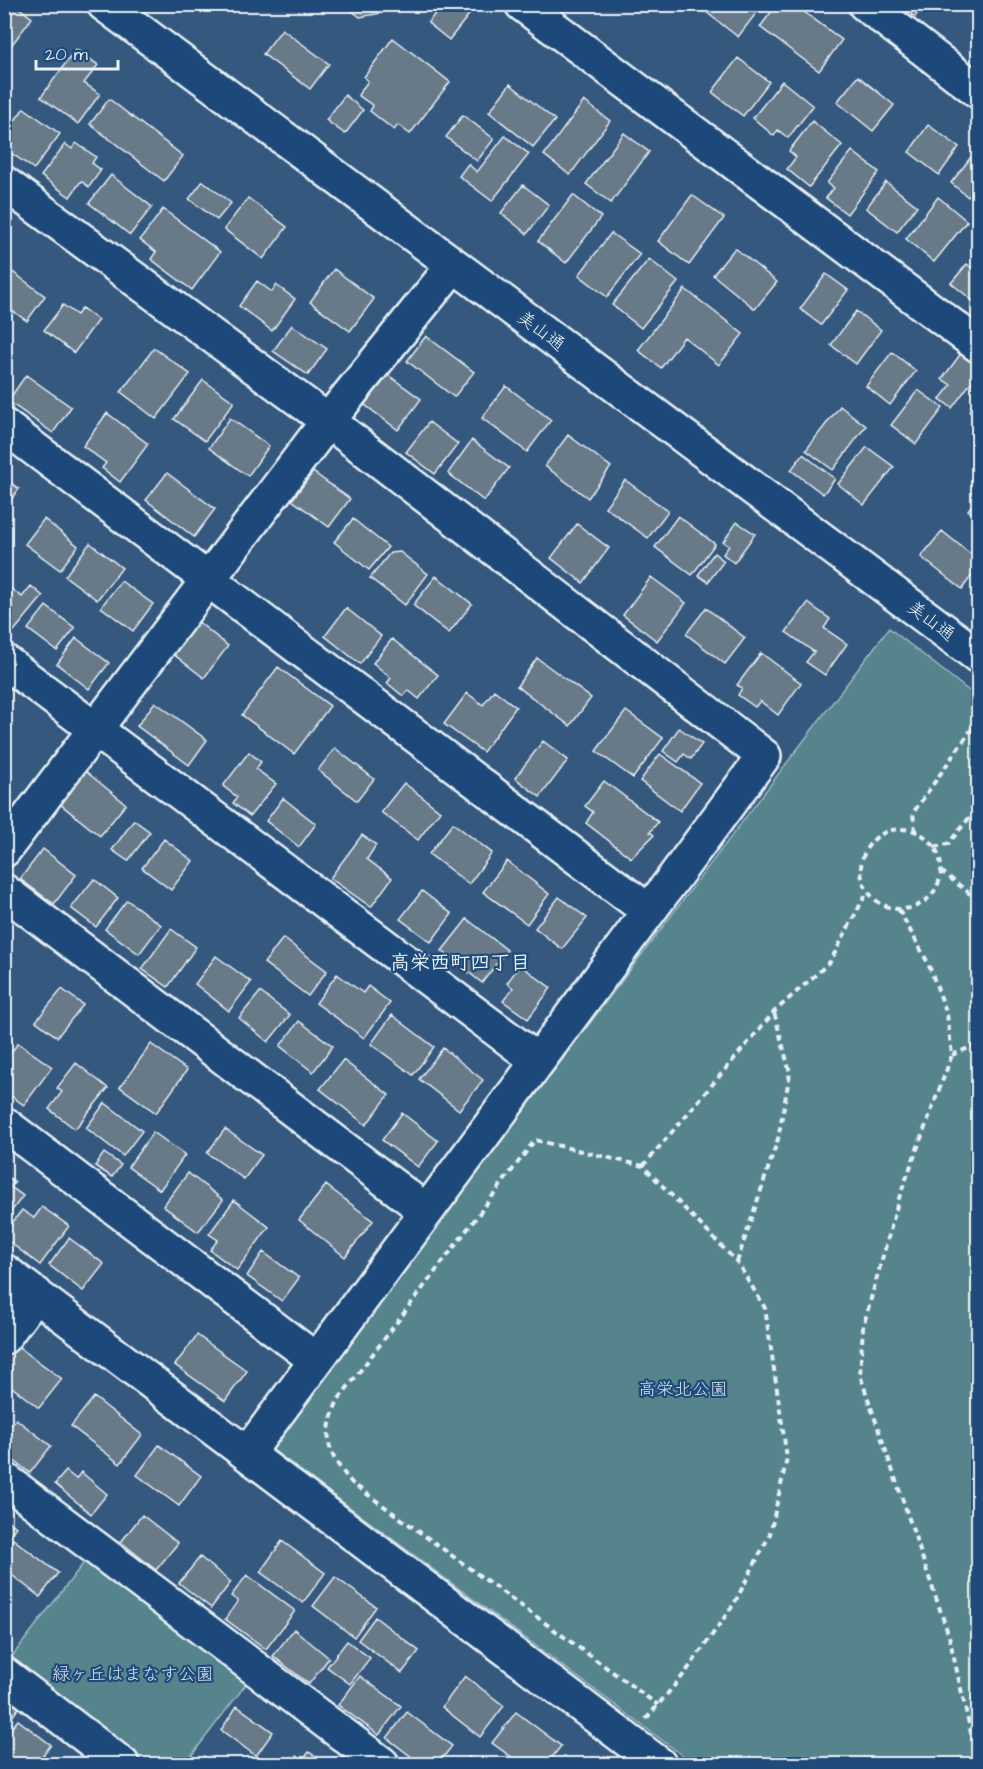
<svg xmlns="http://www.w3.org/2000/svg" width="983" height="1769" font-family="'Architects Daughter','Klee One',sans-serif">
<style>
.green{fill:#55848d;stroke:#9ebac2;stroke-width:1.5}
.building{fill:#687988;stroke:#e8f1f8;stroke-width:1.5}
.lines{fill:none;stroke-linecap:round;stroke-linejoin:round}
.minor-casing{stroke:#e8f1f8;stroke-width:38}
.path{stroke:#e8f1f8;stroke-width:4;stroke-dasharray:6 4.5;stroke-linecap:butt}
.minor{stroke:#1f4a7a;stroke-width:33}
.labels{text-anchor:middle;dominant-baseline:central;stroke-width:4.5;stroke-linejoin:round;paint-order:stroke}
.street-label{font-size:18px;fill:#e8f1f8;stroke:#1f4a7a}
.park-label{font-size:18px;fill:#d2e1e8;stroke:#1f4a7a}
.neighbourhood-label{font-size:20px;font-weight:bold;fill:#e8f1f8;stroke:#1f4a7a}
</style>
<rect width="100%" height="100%" fill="#35587e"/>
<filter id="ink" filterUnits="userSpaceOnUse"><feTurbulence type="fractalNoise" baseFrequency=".0167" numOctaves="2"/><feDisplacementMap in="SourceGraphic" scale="12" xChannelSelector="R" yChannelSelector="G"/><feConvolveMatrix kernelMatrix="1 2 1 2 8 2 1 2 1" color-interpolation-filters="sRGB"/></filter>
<g filter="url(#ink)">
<path class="green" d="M889 628 978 698V1764H694L269 1447Z
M95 1548 257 1670 185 1764H122L4 1667Z"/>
<path class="building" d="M4 4H14L32 18 4 55Z
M343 4H381L382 13 360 17Z
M442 4H462L471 12 449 40 428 23Z
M696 4H763L738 37Z
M777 4H808L803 11 842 40 819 71 760 27Z
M898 4H924L915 17Z
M282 29 329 64 310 89 263 54Z
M393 38 450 82 410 134 398 125 394 130 370 111 373 106 358 95 368 81 364 77Z
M76 49 98 65 84 83 100 94 78 124 41 97Z
M738 58 769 82 743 116 712 92Z
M858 76 894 105 873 131 837 102Z
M782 81 813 106 788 138 778 130 774 136 753 118Z
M510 84 555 120 533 147 489 112Z
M345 95 363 110 345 134 326 120Z
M109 99 183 156 164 181 90 124Z
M584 101 610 121 570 175 544 155Z
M24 108 60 134 34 169 4 148V135Z
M463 115 494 139 477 161 446 137Z
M812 121 842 145 809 187 787 169 796 157 789 151Z
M928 125 959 147 939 175 909 152Z
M624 133 649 152 611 203 586 184Z
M505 136 529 154 492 201 459 176 468 164 477 172Z
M76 143 96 157 92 163 101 170 89 187 81 181 70 197 41 176 65 144 72 149Z
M978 148V197L972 192 968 197 951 183Z
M852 151 879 172 847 214 826 198 834 188 827 183Z
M111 175 152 207 130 235 89 203Z
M203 181 231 203 217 220 189 199Z
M886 182 917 206 897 232 866 208Z
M523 185 549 205 527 234 501 213Z
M573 195 601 217 566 263 538 241Z
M692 195 724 218 689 265 658 241Z
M938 197 967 221 934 262 906 239Z
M248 198 287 227 263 259 224 229Z
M163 209 220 252 192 290 151 259 156 252 140 240Z
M611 233 640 254 607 297 579 275Z
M735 248 777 282 755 309 713 275Z
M649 259 678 282 641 328 612 305Z
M967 264 978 273V305L951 283Z
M334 269 374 299 350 331 310 302Z
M10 270 45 296 27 321 4 305V278Z
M826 274 848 290 821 325 800 309Z
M257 281 272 292 276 285 295 299 272 331 239 306Z
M685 289 743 334 719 365 684 337 661 368 638 350Z
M63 305 77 315 82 308 98 320 74 353 44 330Z
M856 311 881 330 856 364 831 345Z
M292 325 327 349 308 375 273 351Z
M426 336 474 372 454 397 407 361Z
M154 348 190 374 156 419 121 392Z
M892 352 916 371 890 405 866 386Z
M962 352 978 364V373L952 408 940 399 951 385 942 379Z
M384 372 421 399 398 430 361 402Z
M26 375 71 407 53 433 8 401Z
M203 380 234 402 205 441 174 419Z
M506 386 551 420 527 452 482 418Z
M918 390 943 408 916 444 891 425Z
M978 399V419L969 411Z
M840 406 866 426 833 470 806 450Z
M107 413 148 444 120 482 102 468 106 463 83 446Z
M230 418 269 446 248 476 209 448Z
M429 422 458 444 435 474 406 452Z
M568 435 611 467 588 498 545 466Z
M472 440 509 468 484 501 448 473Z
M867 447 894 467 864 505 838 484Z
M803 454 835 479 823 494 791 470Z
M313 472 350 499 329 527 292 500Z
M167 473 215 509 194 537 146 500Z
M4 478 19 489 4 509Z
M625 480 668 511 648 538 605 507Z
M978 496V518L968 510Z
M678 516 715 544 692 575 655 547Z
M44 519 78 546 60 570 25 544Z
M353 519 388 547 369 570 334 542Z
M737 522 755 534 734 563 723 554 729 546 723 542Z
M577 524 609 548 583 583 551 558Z
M942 531 978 560V567L962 589 921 557Z
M90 543 122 568 97 600 65 576Z
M400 552 428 574 405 605 370 578 390 553Z
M714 553 724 561 708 582 698 575Z
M436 576 472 604 449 633 413 605Z
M651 577 686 603 657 641 623 615Z
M121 581 153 604 133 631 101 607Z
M4 583 22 597 31 586 43 596 14 631 4 623Z
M808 603 830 619 824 628 847 644 825 675 806 662 814 652 786 632Z
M46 606 75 628 57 651 28 629Z
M346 608 381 636 360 664 325 636Z
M706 608 745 638 725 664 686 634Z
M197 621 228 646 204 678 172 653Z
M76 638 109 663 89 689 57 664Z
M392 639 438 675 419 699 408 690 403 696 387 683 391 678 373 663Z
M761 653 801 683 778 715 760 701 755 707 738 695 742 688 737 685Z
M537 658 591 698 570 726 517 686Z
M278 667 330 706 294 754 242 715Z
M494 690 516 707 483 752 444 724 467 693 483 705Z
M155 702 207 740 189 765 137 726Z
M626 711 663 738 633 778 596 751Z
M679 728 702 744 691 759 684 754 678 762 663 751Z
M543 741 568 760 540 797 515 778Z
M335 748 374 779 357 801 318 770Z
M249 752 261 762 256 769 276 784 250 816 233 803 237 797 223 786Z
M660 754 700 783 680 811 640 781Z
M84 770 126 804 100 836 59 803Z
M604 781 658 822 650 832 654 835 631 858 586 823 593 812 585 806Z
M404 783 440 811 418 840 381 812Z
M283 798 316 824 299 847 266 821Z
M134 820 150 832 128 861 112 850Z
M453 823 492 853 469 884 429 854Z
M362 835 376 845 367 859 392 878 371 907 330 878Z
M164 839 193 861 171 890 142 868Z
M43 849 76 875 54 904 20 879Z
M507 861 549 894 527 924 483 892Z
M94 879 118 898 96 927 71 908Z
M422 891 452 914 431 942 400 919Z
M559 897 587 918 562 949 535 928Z
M127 900 161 925 139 954 105 929Z
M467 919 507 950 482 983 442 951Z
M171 929 196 947 168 987 142 969Z
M283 938 327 971 308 996 264 963Z
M216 956 251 982 229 1011 195 984Z
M520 965 551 988 528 1019 503 1001 513 988 507 983Z
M337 974 363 993 368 986 390 1003 364 1038 316 1003Z
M62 989 83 1005 57 1037 36 1021Z
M260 992 290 1015 268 1042 239 1018Z
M392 1015 434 1047 413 1075 371 1044Z
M299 1021 333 1046 313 1072 280 1046Z
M18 1043 52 1067 24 1105 4 1091V1062Z
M151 1044 187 1070 156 1113 120 1087Z
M443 1048 483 1080 459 1110 419 1079Z
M343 1060 389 1095 366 1125 320 1089Z
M76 1063 108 1088 75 1129 49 1109 62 1092 57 1088Z
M105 1103 142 1131 123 1156 86 1128Z
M402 1113 438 1141 418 1167 382 1140Z
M225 1129 262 1155 244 1179 207 1153Z
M153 1132 185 1155 160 1190 128 1167Z
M104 1153 121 1165 112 1177 95 1166Z
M188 1173 223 1200 198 1232 163 1206Z
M4 1174 15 1182 11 1187 23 1196 4 1221Z
M326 1185 373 1221 345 1257 299 1220Z
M234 1200 269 1227 237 1270 210 1250 218 1240 209 1234Z
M42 1207 69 1226 40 1265 4 1238V1233L22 1210 34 1218Z
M69 1238 104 1264 83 1291 49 1265Z
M263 1252 299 1278 282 1301 247 1276Z
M197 1335 247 1371 225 1401 175 1365Z
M16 1345 62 1379 39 1408 4 1381V1360Z
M94 1397 142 1435 120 1464 71 1426Z
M16 1419 51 1446 30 1473 4 1453V1433Z
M159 1445 201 1476 179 1506 137 1475Z
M66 1471 76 1479 81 1472 107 1494 91 1514 55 1484Z
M142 1515 178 1543 156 1570 121 1542Z
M7 1520 16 1527 4 1542V1523Z
M13 1539 58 1573 40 1597 4 1569V1549Z
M282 1541 325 1573 303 1603 260 1572Z
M200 1557 231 1582 211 1608 179 1583Z
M247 1575 295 1611 266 1649 225 1619 238 1601 231 1596Z
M335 1577 376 1607 354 1637 313 1606Z
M375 1617 419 1651 402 1673 358 1640Z
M294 1629 329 1658 309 1684 273 1656Z
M347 1641 370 1658 350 1684 327 1667Z
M360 1676 401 1706 379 1735 338 1705Z
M465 1676 504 1706 480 1737 442 1707Z
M4 1695 20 1706 4 1728Z
M237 1706 273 1732 256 1756 221 1730Z
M407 1712 452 1746 438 1764H421L387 1738Z
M516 1712 561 1746 547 1764H521L492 1743Z
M18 1720 51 1745 36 1764H18L4 1754V1737Z
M309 1752 327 1764H290L297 1756 303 1760Z
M204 1756 216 1764H198Z
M469 1757 479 1764H463Z"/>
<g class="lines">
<defs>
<path id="minor" d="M104 4 978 656
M522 4 978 345
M865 4 978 91
M4 183 328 421 764 756 247 1454
M4 426 647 910
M4 661 537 1060
M4 850 328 421 453 266
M4 891 425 1210
M4 1124 316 1360
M4 1271 659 1764
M4 1337 36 1294
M4 1479 382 1764
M4 1674 122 1764"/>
</defs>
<use href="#minor" class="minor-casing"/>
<path class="path" d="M861 869a40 40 0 1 1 80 0a40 40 0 1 1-80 0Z
M915 831 913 813 978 720
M934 847 948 844 978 807
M941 871 968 892 978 905
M899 910 928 963 947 1014 952 1055 900 1195 863 1327 860 1375 949 1636 978 1764
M952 1055 978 1044
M643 1166 774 1012 830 962 867 892
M737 1262 778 1139 790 1073 774 1012
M646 1719 685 1673 734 1604 770 1534 787 1458 765 1308 737 1262 643 1166 535 1140 338 1400C322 1438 326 1452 352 1483L658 1705"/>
<use href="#minor" class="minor"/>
</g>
</g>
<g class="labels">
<g class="street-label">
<text transform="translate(541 331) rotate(37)">美山通</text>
<text transform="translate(931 621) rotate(37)">美山通</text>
</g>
<g class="park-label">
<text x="683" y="1389">高栄北公園</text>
<text x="133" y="1674">緑ヶ丘はまなす公園</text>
</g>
<g class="neighbourhood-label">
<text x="460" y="963">高栄西町四丁目</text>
</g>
</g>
<rect width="983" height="1769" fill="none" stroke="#1f4a7a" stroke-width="24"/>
<rect x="12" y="12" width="959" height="1745" fill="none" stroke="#e8f1f8" stroke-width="2" filter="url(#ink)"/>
<path d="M36 60v9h82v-9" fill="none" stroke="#e8f1f8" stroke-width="3"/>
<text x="45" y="60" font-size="18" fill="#e8f1f8" stroke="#1f4a7a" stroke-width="4.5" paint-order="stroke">20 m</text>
</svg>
